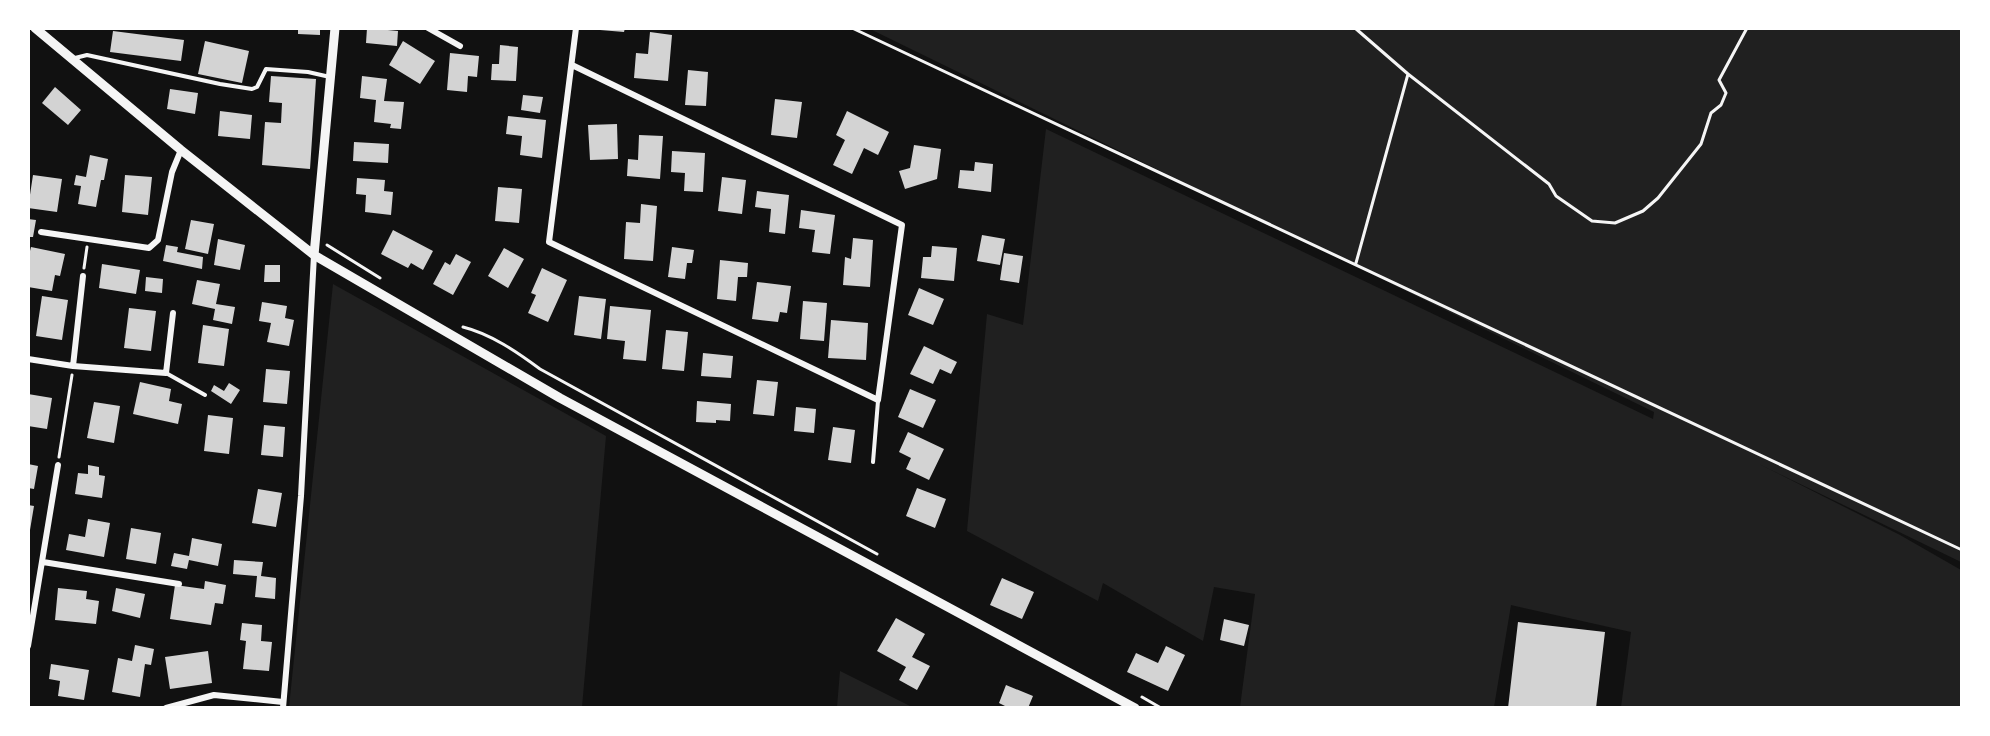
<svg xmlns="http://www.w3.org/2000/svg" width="1990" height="736" font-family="'DM Sans',sans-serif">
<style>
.green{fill:#202020}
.building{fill:#d3d3d3}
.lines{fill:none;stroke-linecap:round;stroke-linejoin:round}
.path{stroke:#f5f5f5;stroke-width:3}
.service{stroke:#f5f5f5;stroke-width:4}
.minor{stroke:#f5f5f5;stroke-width:6}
.tertiary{stroke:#f5f5f5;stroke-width:9}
</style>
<rect width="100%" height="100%" fill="#111"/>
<path class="green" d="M870 29H1961V562L1759 464 1900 535 1961 570V707H1621L1631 632 1511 605 1494 707H1240L1255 594 1214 587 1203 641 1103 583 1098 601 967 531 987 314 1023 325 1046 129 1653 419 1654 412Z
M333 284 606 436 582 707H289Z
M840 671 912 707H837Z"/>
<path class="building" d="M298 28H320V35L298 34Z
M367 28 398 31 397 46 366 43Z
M601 28H625L624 32 600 30Z
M113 31 184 40 181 61 110 52Z
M650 32 672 35 668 81 634 78 636 53 648 54Z
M205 41 249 51 242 83 198 74Z
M403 41 435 61 420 84 389 65Z
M500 45 518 47 516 81 491 80 492 64H499Z
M450 53 479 56 477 77 468 76 467 92 447 90Z
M688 70 708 72 706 106 685 105Z
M271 76 316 79 310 169 262 165 265 122 281 123 282 103 269 102Z
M362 76 387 79 384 101 404 102 401 129 390 128 391 124 374 122 376 100 360 98Z
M55 87 81 110 68 125 42 103Z
M170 89 198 93 195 114 167 109Z
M523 95 543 97 540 113 521 110Z
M775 99 802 102 797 138 771 135Z
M220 111 252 115 250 139 218 136Z
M847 111 889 132 878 155 864 148 852 174 833 165 845 140 836 135Z
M508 116 546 120 542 158 520 155 522 136 506 134Z
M617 124 618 159 590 160 588 125Z
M639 135 663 136 660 179 627 176 628 159 638 160Z
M354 142 389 144 388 163 353 161Z
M914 145 941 149 937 179 905 189 899 171 910 168Z
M672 151 705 153 703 192 684 191 685 173 671 172Z
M90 155 108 159 104 180H101L96 207 78 204 81 186 74 185 76 175 86 177Z
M975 162 993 164 991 192 958 188 960 170 974 171Z
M33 175 62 179 57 212 28 208Z
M125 175 152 177 148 215 122 212Z
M722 177 746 180 742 214 718 211Z
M357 178 385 180 384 191 393 192 391 215 365 212 366 195 356 194Z
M498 187 522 189 519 223 495 221Z
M757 191 789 195 785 234 769 232 771 209 755 207Z
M641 204 657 206 653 261 624 259 626 222 640 223Z
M801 210 835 215 830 254 812 252 815 230 799 228Z
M28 219 36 220 33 237H28Z
M191 220 214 224 208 254 185 249Z
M393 230 433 251 423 270 411 263 408 268 381 254Z
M982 235 1005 239 1000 265 977 261Z
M853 238 873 240 870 287 843 285 845 257 851 259Z
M218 239 245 245 240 270 214 265Z
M166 245 178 247 177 252 203 257 202 269 163 261Z
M932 246 957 248 954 281 921 278 923 257H931Z
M31 247 65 254 60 276 55 275 52 291 28 287V259Z
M672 247 694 250 692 263H687L685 279 668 277Z
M504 248 524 259 508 288 488 276Z
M1004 253 1023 256 1019 283 1000 280Z
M456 254 471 262 453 295 433 284 445 262 450 265Z
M720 260 748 263 747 277H738L736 301 717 299Z
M102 264 140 270 136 294 99 288Z
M265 265H280V282H264Z
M542 268 567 280 548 322 528 313 536 295 531 293Z
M146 277 163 279 162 293 145 291Z
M197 280 220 284 216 304 235 307 232 324 213 320 215 309 192 304Z
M757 282 791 286 787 313 780 312 778 322 752 319Z
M919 288 944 299 933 325 908 315Z
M42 296 68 300 62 340 36 336Z
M579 296 606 299 601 339 574 335Z
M803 301 827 303 824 341 800 339Z
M262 302 287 306 285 318 294 320 289 346 267 342 271 323 259 321Z
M610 306 651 310 646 361 623 359 625 341 607 339Z
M129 308 156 311 151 351 124 348Z
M831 320 868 323 866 360 828 358Z
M203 325 229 329 224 366 198 363Z
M666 330 688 332 684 371 662 369Z
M924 346 957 362 951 374 940 369 933 384 910 374Z
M703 353 733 356 731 378 701 376Z
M266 369 290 371 287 404 263 402Z
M757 380 778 382 774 416 753 414Z
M140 382 171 389 169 401 182 404 178 424 133 414Z
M229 383 240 390 231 404 211 391 214 385 224 391Z
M910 389 936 400 923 428 898 417Z
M28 394 52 398 47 429 28 426Z
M697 401 731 404 730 421 716 420V423L696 422Z
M94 402 120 406 114 443 87 438Z
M796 407 816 409 814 433 794 431Z
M208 415 233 418 229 454 204 451Z
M264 425 285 427 283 457 261 455Z
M833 427 855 430 851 463 828 460Z
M908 432 944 449 929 480 906 469 911 458 899 452Z
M28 464 38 466 34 489 28 488Z
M88 465 99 467V475L105 476 102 498 75 494 78 473 88 474Z
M917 488 946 499 935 528 906 516Z
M258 489 282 493 276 527 252 523Z
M28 505 34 506 30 530H28Z
M88 519 110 523 104 557 66 550 69 534 85 537Z
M131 528 161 533 156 564 126 559Z
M192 538 222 544 218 566 189 560 187 569 171 566 174 553 189 556Z
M234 560 263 562 261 576 276 578 275 599 255 597 257 576 233 574Z
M1002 578 1034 592 1022 619 990 605Z
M205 581 226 585 223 604 215 603 211 625 170 619 175 585 204 589Z
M58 588 87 591 86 599 99 601 96 624 55 620Z
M116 588 145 594 140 618 112 611Z
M896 618 925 634 912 657 930 666 917 690 899 680 906 667 877 651Z
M1224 619 1249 625 1244 646 1220 640Z
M1518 622 1605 632 1596 708H1508Z
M242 623 262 625 261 641 272 642 269 671 243 669 246 641 240 640Z
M135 645 154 649 151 665 145 664 140 697 112 692 118 658 132 661Z
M1166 646 1185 655 1168 691 1127 672 1136 653 1158 663Z
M208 651 212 683 170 689 165 657Z
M51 664 89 670 84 700 58 696 60 681 49 679Z
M1006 685 1033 696 1028 708H1009L999 703Z"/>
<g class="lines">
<path class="path" d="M852 28 1962 550
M1355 28 1408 74 1549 184 1556 196 1592 221 1615 223 1643 211 1658 198 1701 144 1711 113 1721 105 1726 93 1719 80 1747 28
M327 245 380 278
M1356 263 1408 74
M84 268 87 247
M463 327C491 334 517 352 540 369L877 554
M59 457 72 375
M1142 697 1161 708"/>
<path class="service" d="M75 58 87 55 220 84 252 89 257 87 266 69 308 72 330 77
M166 373 205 395
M873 462 878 401"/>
<path class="minor" d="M428 28 460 46
M572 65 902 225 878 400 549 242 576 28
M41 232 149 248 158 240 172 172 181 150
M28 359 73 366 166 373 173 313
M73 366 83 276
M43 562 179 584
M28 646 58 465
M166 708 214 695 283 702
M283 708 301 496 314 255"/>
<path class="tertiary" d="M35 28 181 150 314 255 560 398 1135 708
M314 255 335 28"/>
</g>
<rect width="1990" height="736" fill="none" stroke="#ffffff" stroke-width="60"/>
</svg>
